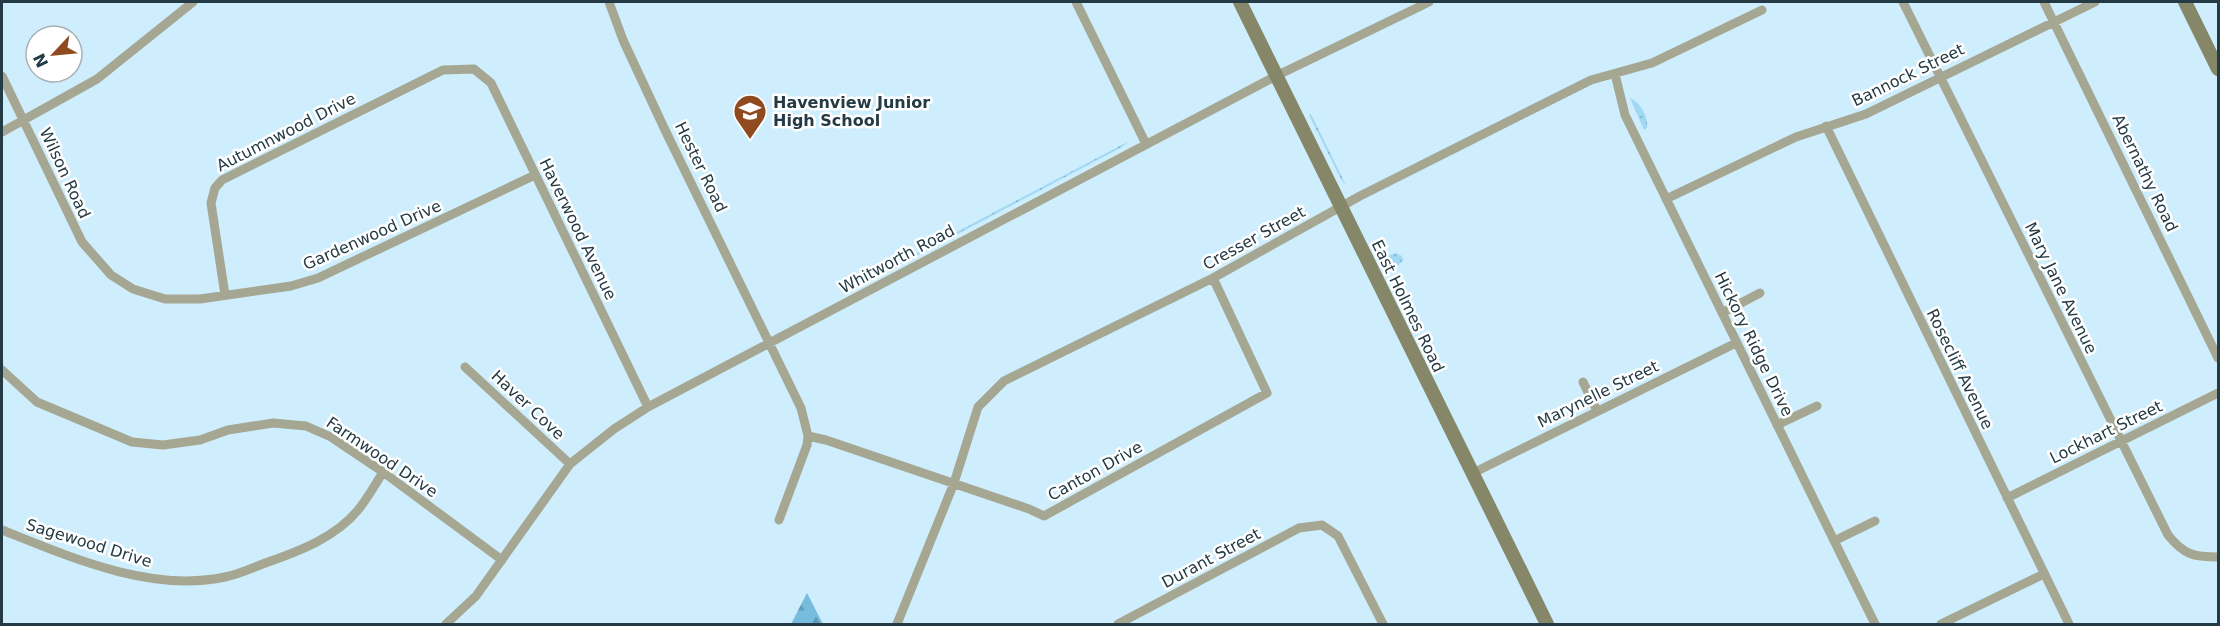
<svg xmlns="http://www.w3.org/2000/svg" width="2220" height="626" font-family="'DejaVu Sans',sans-serif">
<style>
.grass{fill:url(#grass-dots)}
.forest{fill:url(#forest-firs)}
.lines{fill:none;stroke-linecap:round;stroke-linejoin:round}
.street{stroke:#a6a792;stroke-width:9}
.secondary{stroke:#868768;stroke-width:14}
.labels{text-anchor:middle;dominant-baseline:central;stroke-width:5;stroke-linejoin:round;paint-order:stroke}
.street-label{font-size:16px;fill:#243a44;stroke:#fff}
.poi-label{font-size:16px;font-weight:bold;fill:#243a44;stroke:#fff;text-anchor:start}
</style>
<defs>
<pattern id="grass-dots" width="8" height="8" patternUnits="userSpaceOnUse" patternTransform="scale(1.5)"><rect width="8" height="8" fill="#a1d9f4"/><path d="M2 2h.1M6 6h.1" fill="none" stroke="#8abbd2" stroke-width="1.8" stroke-linecap="round"/></pattern>
<pattern id="forest-firs" width="22" height="20" patternUnits="userSpaceOnUse" patternTransform="scale(1.5)"><rect width="22" height="20" fill="#76bddd"/><path d="M5 1l3.5 6h-7zM16 11l3.5 6h-7z" fill="#619bb5"/></pattern>
</defs>
<rect width="100%" height="100%" fill="#ceeefd"/>
<path class="grass" d="M1630 98C1640 102 1649 117 1647 128L1644 130Z
M1311 114 1343 179 1346 186 1341 179 1309 115Z
M1129 141 1122 147 899 265 898 263Z
M1396 253 1402 256 1403 260 1392 273 1384 257Z"/>
<path class="forest" d="M807 593 823 624H791Z"/>
<g class="lines">
<path class="street" d="M609 2 623 40 665 130 801 408 808 436 807 445 779 520
M1076 2 1146 144
M1903 2 2168 535C2184 555 2194 557 2218 557
M2044 2 2218 358
M1615 74 1625 115 1875 624
M2 76 82 242 111 275 133 289 165 299H200L291 286 318 278 535 175
M1826 126 2069 624
M2 132 97 79 193 2
M1666 199 1796 137 1866 114 2095 2
M225 295 211 203 215 188 222 180 443 70 474 69 491 83 648 407
M1722 313 1760 293
M465 367 570 464
M2 370 37 402 132 442 163 445 200 440 228 430 273 423 306 426 331 437 383 472 502 560
M1583 382 1597 411
M1777 425 1817 406
M808 436 826 440 1029 509 1044 516 1267 393 1213 278
M1473 473 1736 343
M2007 498 2218 393
M2 530C70 557 151 593 225 577 240 574 254 567 268 562 300 551 336 537 358 510 367 499 375 485 383 472
M1834 541 1875 521
M446 624 476 596 570 464 614 429 648 407 1276 76 1429 2
M897 624 954 483 978 407 1004 381 1213 278 1360 196 1545 103 1591 80 1652 63 1762 10
M1118 624 1299 528 1322 525 1338 536 1383 624
M1941 624 2044 574"/>
<path class="secondary" d="M1240 2 1547 624
M2185 2 2218 69"/>
</g>
<defs>
<symbol id="school-pin" viewBox="-11 -11 22 30"><path d="M0 17L-7.5 6A9.5 9.5 0 1 1 7.5 6Z" fill="#8f4a20" stroke="#fff"/><path d="M0-5L7-2L0 1L-7-2ZM-4 1L0 2.5L4 1V4Q0 6-4 4Z" fill="#fff"/></symbol>
</defs>
<g fill-rule="evenodd">
<use href="#school-pin" x="731" y="92" width="38" height="52"/>
</g>
<g class="labels">
<g class="street-label">
<text transform="translate(1908 75) rotate(-26)">Bannock Street</text>
<text transform="translate(286 132) rotate(-27)">Autumnwood Drive</text>
<text transform="translate(701 167) rotate(64)">Hester Road</text>
<text transform="translate(65 173) rotate(65)">Wilson Road</text>
<text transform="translate(2145 173) rotate(64)">Abernathy Road</text>
<text transform="translate(578 229) rotate(64)">Haverwood Avenue</text>
<text transform="translate(372 235) rotate(-24)">Gardenwood Drive</text>
<text transform="translate(1254 238) rotate(-29)">Cresser Street</text>
<text transform="translate(897 259) rotate(-28)">Whitworth Road</text>
<text transform="translate(2061 288) rotate(64)">Mary Jane Avenue</text>
<text transform="translate(1408 306) rotate(64)">East Holmes Road</text>
<text transform="translate(1754 344) rotate(64)">Hickory Ridge Drive</text>
<text transform="translate(1960 369) rotate(64)">Rosecliff Avenue</text>
<text transform="translate(1598 394) rotate(-26)">Marynelle Street</text>
<text transform="translate(528 405) rotate(43)">Haver Cove</text>
<text transform="translate(2106 432) rotate(-26)">Lockhart Street</text>
<text transform="translate(382 457) rotate(34)">Farmwood Drive</text>
<text transform="translate(1095 471) rotate(-29)">Canton Drive</text>
<text transform="translate(89 543) rotate(17)">Sagewood Drive</text>
<text transform="translate(1211 558) rotate(-28)">Durant Street</text>
</g>
<g class="poi-label">
<text x="773" y="102">Havenview Junior<tspan x="773" dy="18">High School</tspan></text>
</g>
</g>
<rect width="2220" height="626" fill="none" stroke="#243a44" stroke-width="6"/>
<g transform="translate(54 54) rotate(244)"><circle r="28" fill="#ffffff" stroke="#a7b0b4" stroke-width="1.5"/>
<path d="M0-4.5L10 22L0 15L-10 22Z" fill="#8f4a20"/>
<text y="-9" font-size="16" font-weight="bold" text-anchor="middle" fill="#243a44">N</text>
</g>
</svg>
